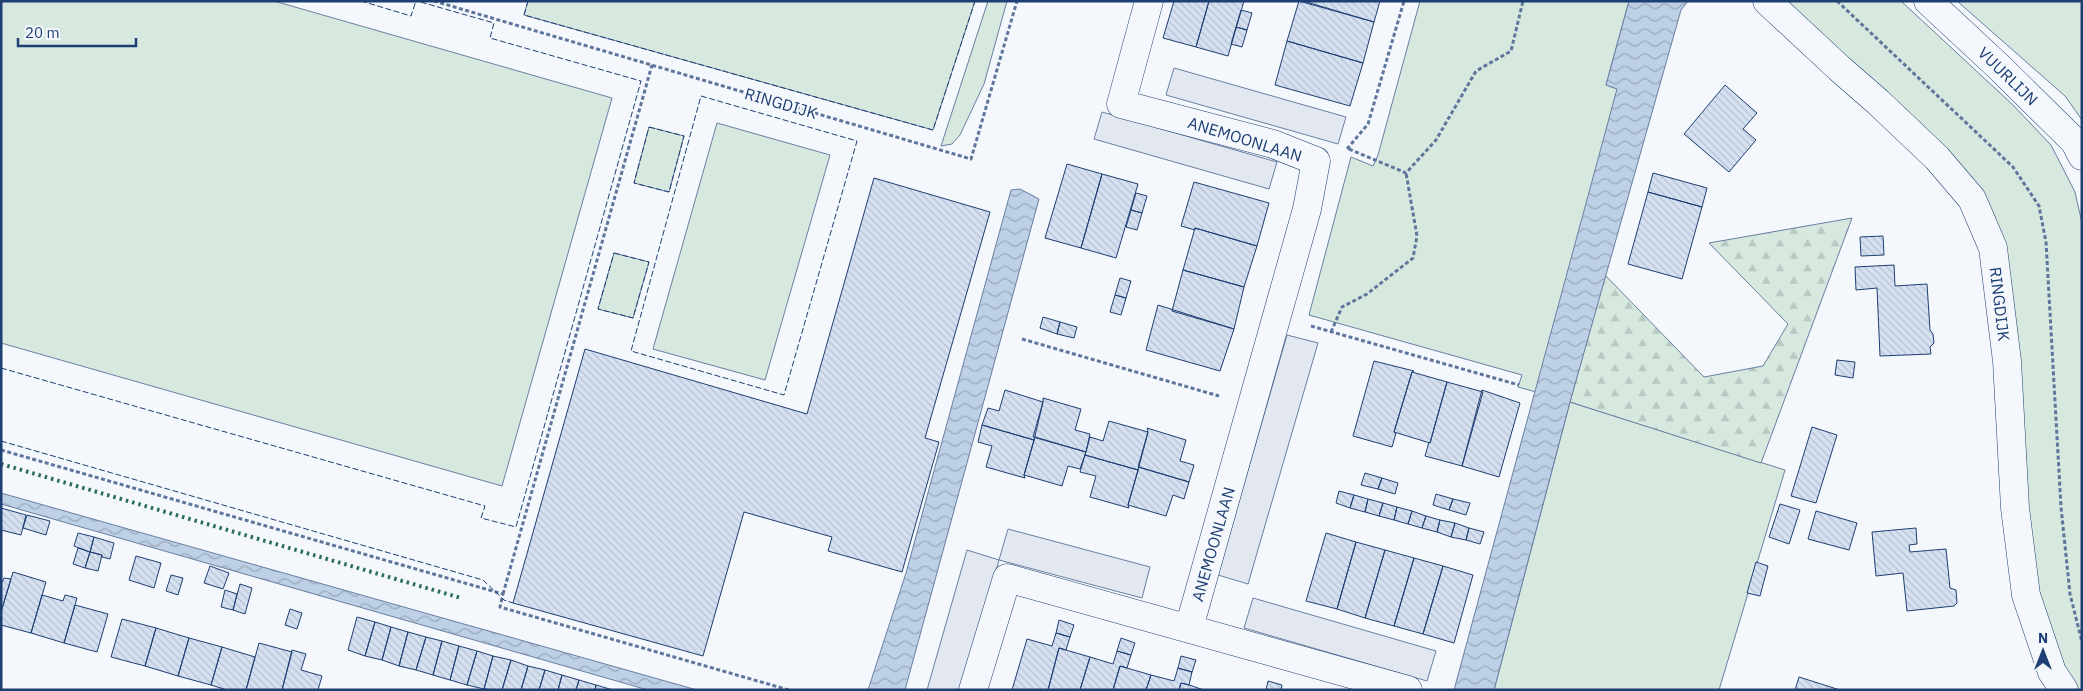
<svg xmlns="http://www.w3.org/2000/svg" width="2083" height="691" font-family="'IBM Plex Sans',sans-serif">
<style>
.grass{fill:#d7e8df;stroke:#687fa3}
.forest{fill:url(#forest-firs);stroke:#687fa3}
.parking{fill:#e3e8f0;stroke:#687fa3}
.water{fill:url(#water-waves);stroke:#687fa3}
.building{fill:url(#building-back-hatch);stroke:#1d3f73}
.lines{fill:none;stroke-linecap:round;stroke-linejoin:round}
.minor-casing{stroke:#1d3f73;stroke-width:29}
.path{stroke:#5e769c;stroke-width:3;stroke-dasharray:4 2.5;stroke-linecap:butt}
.minor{stroke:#f4f7fb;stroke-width:28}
.hedge{stroke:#2c6c60;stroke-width:4;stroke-dasharray:2.5 4;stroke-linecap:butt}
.fence{stroke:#1d3f73;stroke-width:1;stroke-dasharray:6 2.5;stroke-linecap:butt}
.labels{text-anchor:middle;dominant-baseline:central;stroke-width:4;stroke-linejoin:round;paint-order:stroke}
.street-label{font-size:16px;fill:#1d3f73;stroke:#f4f7fb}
</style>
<defs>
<pattern id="forest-firs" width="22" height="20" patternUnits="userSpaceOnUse" patternTransform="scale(1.25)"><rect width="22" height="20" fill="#d7e8df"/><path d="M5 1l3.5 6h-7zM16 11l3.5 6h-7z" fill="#b8c8c3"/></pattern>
<pattern id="water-waves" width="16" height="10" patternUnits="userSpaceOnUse" patternTransform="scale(1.25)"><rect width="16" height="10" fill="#bed0e5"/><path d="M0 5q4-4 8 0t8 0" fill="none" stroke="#9aaabe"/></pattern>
<pattern id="building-back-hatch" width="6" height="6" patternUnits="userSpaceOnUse" patternTransform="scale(1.25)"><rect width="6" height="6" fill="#d5e0f0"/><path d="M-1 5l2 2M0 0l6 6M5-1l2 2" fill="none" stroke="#b6c1d1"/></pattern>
</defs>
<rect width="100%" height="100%" fill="#f4f7fb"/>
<path class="grass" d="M1 1H274L612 98 502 486 1 343Z
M528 1H975L933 130 524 15Z
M988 1H1007L984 84 960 135 952 144 941 146Z
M1420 1H1629L1606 85 1618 89 1536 392 1518 387 1522 375 1309 315 1351 157 1373 166 1378 155Z
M1786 1H1901L2013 105 2051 145 2075 192 2082 223V690H2079L2059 660 2037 590 2028 523 2007 276 1886 93Z
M1957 1H2082V120L2065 96Z
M717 123 830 155 765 380 653 349Z
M649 127 684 136 669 192 634 183Z
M614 253 649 262 633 318 598 309Z
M1570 402 1785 470 1719 690H1494Z"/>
<path class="forest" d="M1852 218 1761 463 1570 402 1605 275 1704 377 1763 366 1788 324 1709 243Z"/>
<path class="parking" d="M1174 68 1346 117 1338 144 1166 95Z
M1102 112 1277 162 1269 189 1094 139Z
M1287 335 1318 343 1248 584 1218 575Z
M1008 529 1150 567 1142 598 999 560 962 690H927L967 550 999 560Z
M1253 598 1436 651 1427 681 1244 628Z"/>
<path class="water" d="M1629 1H1688L1681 10 1570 402 1494 690H1454L1617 89 1606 85Z
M1020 189 1039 199 905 690H868L906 573 1011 190Z
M1 493 697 690H648L1 504Z"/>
<path class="building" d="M1174 1H1209L1196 47 1163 38Z
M1209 1H1244L1228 56 1196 47Z
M1299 1 1374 22 1363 63 1287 41Z
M1303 1H1380L1374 22Z
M1241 10 1252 13 1247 30 1236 27Z
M1236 27 1247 30 1242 47 1231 44Z
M1287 41 1363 63 1350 106 1275 85Z
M1725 85 1757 113 1743 129 1756 140 1729 172 1684 134Z
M1067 164 1102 174 1081 248 1045 238Z
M1653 173 1707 188 1702 207 1648 192Z
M1102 174 1138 184 1116 258 1081 248Z
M874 178 990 212 925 438 939 442 902 572 828 551 832 537 744 512 703 656 513 603 585 349 807 414Z
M1194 182 1269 203 1257 246 1195 228V230L1181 226Z
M1648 192 1702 207 1682 279 1628 264Z
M1136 193 1147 196 1142 213 1131 210Z
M1131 210 1142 213 1137 230 1126 227Z
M1195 228 1257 246 1244 287 1183 270Z
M1883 236 1884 255 1861 256 1860 237Z
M1894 265 1895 286 1927 284 1930 330 1933 334 1934 343 1930 347 1931 354 1880 356 1877 288 1856 290 1855 267Z
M1183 270 1244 287 1234 329 1172 311Z
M1120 278 1131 281 1126 298 1115 295Z
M1115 295 1126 298 1121 315 1110 312Z
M1158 305 1234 329 1220 371 1146 350Z
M1043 317 1060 322 1057 334 1040 328Z
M1060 322 1077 327 1074 338 1057 334Z
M1837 360 1855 362 1853 378 1835 375Z
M1374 361 1414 371 1412 372 1394 432 1396 433 1392 447 1353 436Z
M1412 372 1447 382 1430 443 1394 432Z
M1447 382 1483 392 1462 466 1425 456 1429 442 1430 443Z
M1005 390 1043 402 1034 440 982 425 988 408 999 411Z
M1482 390 1520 403 1499 477 1462 466Z
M1043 398 1081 409 1075 430 1090 434 1086 452 1033 437 1043 402Z
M1109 421 1148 432 1138 470 1085 455 1090 437 1103 441Z
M982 425 1034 440 1024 475 1025 478 986 467 992 446 978 442Z
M1812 427 1837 435 1816 503 1791 496Z
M1147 428 1186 440 1180 461 1194 465 1189 482 1138 467 1148 432Z
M1035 437 1086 452 1080 469 1068 466 1062 486 1024 475Z
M1085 455 1138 470 1128 505 1129 508 1090 497 1096 476 1080 472Z
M1139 467 1189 482 1184 499 1173 495 1166 516 1128 505Z
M1365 473 1382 478 1378 489 1361 485Z
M1382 478 1398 483 1395 494 1378 489Z
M1339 491 1354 495 1350 508 1336 503Z
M1436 494 1453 499 1449 510 1433 505Z
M1354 495 1368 499 1365 512 1350 508Z
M1368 499 1383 503 1379 516 1365 512Z
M1453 499 1470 503 1466 515 1449 510Z
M1383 503 1397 507 1394 520 1379 516Z
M1780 504 1800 510 1789 544 1769 537Z
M1397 507 1412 511 1408 524 1394 520Z
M1 508 26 515 21 535 1 530Z
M1412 511 1426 516 1422 528 1408 524Z
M1816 511 1857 523 1849 550 1808 539Z
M27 515 50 521 46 535 23 528Z
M1426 516 1440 520 1437 532 1422 528Z
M1440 520 1455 523 1451 537 1437 532Z
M1455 523 1469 528 1466 540 1451 537Z
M1469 528 1484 532 1480 544 1466 540Z
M1916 528 1917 544 1909 545 1910 552 1946 549 1950 588 1956 590 1957 603 1954 606 1907 611 1903 573 1876 576 1872 532Z
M78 533 94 537 90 552 74 546Z
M1326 533 1356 542 1337 609 1306 601Z
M94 537 114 543 110 559 102 557V555L90 552Z
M1356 542 1385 550 1365 618 1337 609Z
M78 548 90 552 85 568 73 564Z
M1385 550 1414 558 1394 626 1365 618Z
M90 552 102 555 98 571 85 568Z
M136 556 161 563 154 588 129 580Z
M1414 558 1443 566 1423 634 1394 626Z
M1756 562 1768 566 1760 596 1747 593Z
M210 566 229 573 223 589 204 583Z
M1443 566 1473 575 1454 643 1423 634Z
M13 572 46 582 31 633 1 625V612Z
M171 575 183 578 178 595 166 591Z
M4 578 11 579 1 612V584Z
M240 584 252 588 245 614 233 610Z
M225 590 237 594 233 610 221 607Z
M42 595 63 601 65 595 77 598 64 643 31 633Z
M75 605 108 614 97 652 64 643Z
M290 609 302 613 297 629 285 625Z
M357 617 375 622 365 656 348 650Z
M122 619 156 628 145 666 111 657Z
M1059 620 1074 625 1070 637 1056 633Z
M375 622 391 627 382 660 365 656Z
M391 627 408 632 399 666 382 660Z
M156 628 189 638 178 676 145 666Z
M408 632 426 637 416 670 399 666Z
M1056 633 1070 637 1066 650 1059 648 1048 690H1012L1027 639 1052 646Z
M426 637 442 641 433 675 416 670Z
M189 638 222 647 211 685 178 676Z
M1121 638 1135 643 1131 655 1117 651Z
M442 641 459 646 450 680 433 675Z
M259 643 292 652 282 690H246Z
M459 646 477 651 467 685 450 680Z
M222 647 255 657 246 690H227L211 685Z
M1059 648 1090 657 1080 690H1048Z
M292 650 306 654 301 670 322 676 318 690H282Z
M477 651 493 656 484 689 467 685Z
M1117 651 1131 655 1127 668 1120 666 1113 690H1080L1090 657 1113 664Z
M493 656 511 660 502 690 484 689Z
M1181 656 1196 660 1192 672 1178 668Z
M511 660 528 666 521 690H502Z
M528 666 545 670 539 690H521Z
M1120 666 1151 675 1146 690H1113Z
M1178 668 1192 672 1189 685 1181 683 1179 690H1146L1151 675 1174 681Z
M545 670 562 675 558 690H539Z
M562 675 579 680 576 690H558Z
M1799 677 1840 690H1795Z
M579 680 596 685 595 690H576Z
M1268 681 1282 685 1281 690H1266Z
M1181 683 1189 685 1204 690H1179Z
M596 685 613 690H595Z"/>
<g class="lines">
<defs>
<path id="minor" d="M1149 1 1121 104 1273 144 1316 161 1307 209 1189 628
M1767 1 1839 68 1878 102 1937 158 1972 199 1993 248 2007 361 2015 508 2026 595 2052 672 2064 690
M1928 1 1999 67 2075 142 2082 156
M973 690 1007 578 1408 690"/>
</defs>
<use href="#minor" class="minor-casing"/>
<path class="path" d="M434 1 971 159 1017 1
M1837 1 2013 167 2039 206 2046 242 2061 507 2070 594 2082 642
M1347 149 1368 124 1404 1
M1349 149 1406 173 1436 140 1476 71 1511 51 1523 1
M1311 326 1519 385
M1331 332 1342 307 1367 294 1413 258 1417 236 1406 173
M1022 339 1219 396
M1 450 503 594 500 607 789 690
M503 594 652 65"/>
<use href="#minor" class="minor"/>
<path class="hedge" d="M1 464 461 598"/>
<path class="fence" d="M361 1 411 16 416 1
M528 1 524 15 933 130 975 1
M701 96 857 141 784 395 631 351Z
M649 127 684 136 669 192 634 183Z
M614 253 649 262 633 318 598 309Z
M1 368 485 506 481 518 516 527 641 81 490 38 494 23 417 1
M1 441 483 580 504 600 513 603"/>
</g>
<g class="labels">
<g class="street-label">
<text transform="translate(2008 76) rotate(44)">VUURLIJN</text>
<text transform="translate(781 103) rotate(16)">RINGDIJK</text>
<text transform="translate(1245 139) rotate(17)">ANEMOONLAAN</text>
<text transform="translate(2000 304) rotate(83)">RINGDIJK</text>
<text transform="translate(1213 544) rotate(-74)">ANEMOONLAAN</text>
</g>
</g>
<rect width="2083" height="691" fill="none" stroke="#1d3f73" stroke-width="5"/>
<g transform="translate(2043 651)" stroke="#f4f7fb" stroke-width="4" paint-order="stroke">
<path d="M0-4L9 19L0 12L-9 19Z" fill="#1d3f73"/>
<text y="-8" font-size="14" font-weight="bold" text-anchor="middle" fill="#1d3f73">N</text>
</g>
<path d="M18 38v8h118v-8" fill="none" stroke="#1d3f73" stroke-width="2.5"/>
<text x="25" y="38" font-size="15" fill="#1d3f73" stroke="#f4f7fb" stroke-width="4" paint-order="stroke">20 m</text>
</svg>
